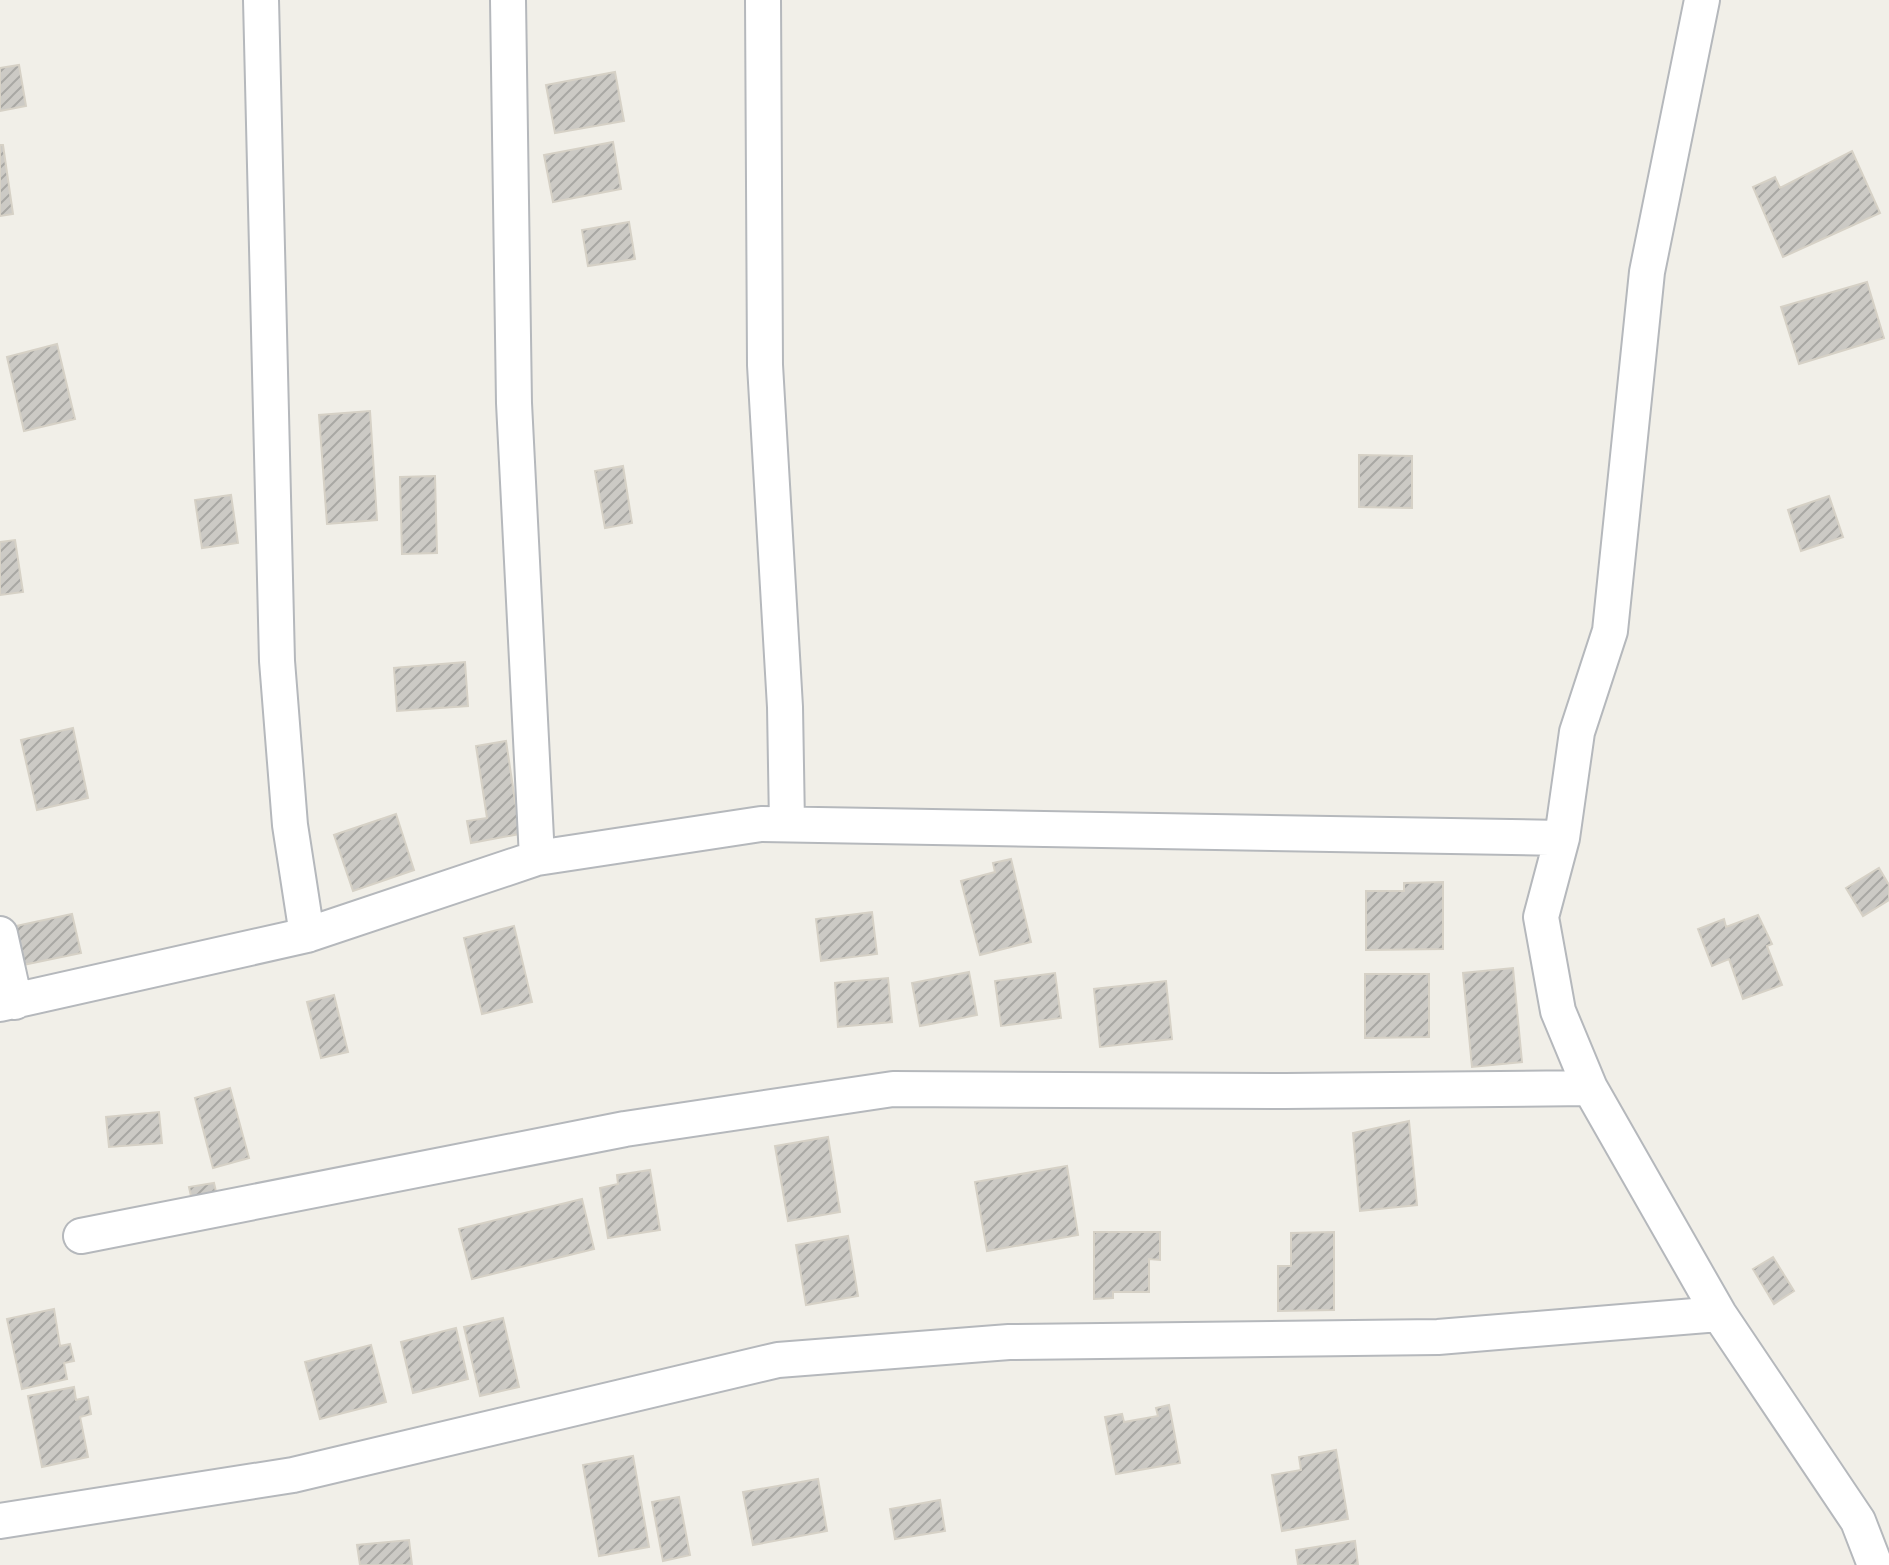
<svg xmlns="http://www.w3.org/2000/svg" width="1889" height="1565" font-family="Mulish,sans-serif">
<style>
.building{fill:url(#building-hatch);stroke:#d6d1c6;stroke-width:2}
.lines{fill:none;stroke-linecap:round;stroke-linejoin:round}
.minor-casing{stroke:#b5b8bc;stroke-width:38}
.minor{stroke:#fff;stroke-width:34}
</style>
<defs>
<pattern id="building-hatch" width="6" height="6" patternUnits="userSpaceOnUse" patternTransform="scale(2)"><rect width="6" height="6" fill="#cccac5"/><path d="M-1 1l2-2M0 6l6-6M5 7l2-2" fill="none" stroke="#a9a8a4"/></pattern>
</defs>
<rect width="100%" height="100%" fill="#f1efe8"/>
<path class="building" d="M19 65 26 106 0 111V68Z
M615 72 624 121 555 133 546 85Z
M613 142 621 189 553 202 544 155Z
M0 145H3L13 214 0 216Z
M1852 151 1880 213 1783 257 1753 187 1775 177 1780 188Z
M629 222 635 259 588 266 582 230Z
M1867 282 1884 338 1799 364 1781 307Z
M57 344 75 419 24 431 7 357Z
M370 411 377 520 327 524 319 415Z
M1359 455 1412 456V508L1359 507Z
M623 466 632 523 605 528 595 471Z
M435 476 437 553 402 554 400 477Z
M231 495 238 543 202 548 195 500Z
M1829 496 1843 537 1801 551 1788 510Z
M15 540 23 592 0 595V542Z
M465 662 468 706 397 711 394 668Z
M73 728 88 798 37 810 21 740Z
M506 741 520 834 471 843 467 821 487 818 476 746Z
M396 814 414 870 353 891 334 835Z
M1011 859 1031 942 980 955 961 881 995 872 993 863Z
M1879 868 1889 885V900L1863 916 1846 888Z
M1443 882V949L1366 950V891H1404V883Z
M872 912 877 954 821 961 816 919Z
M72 914 81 953 23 965 16 926Z
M1758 915 1772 944 1767 946 1782 985 1743 999 1729 959 1712 966 1698 929 1724 919 1726 927Z
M514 926 532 1002 482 1014 464 938Z
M1513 968 1522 1062 1472 1067 1463 973Z
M969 972 977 1015 920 1026 912 983Z
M1055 973 1061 1018 1001 1026 995 981Z
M1365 974H1429V1037L1365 1038Z
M888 978 892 1022 838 1027 835 983Z
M1166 981 1172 1039 1100 1047 1094 989Z
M334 995 348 1052 321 1058 307 1002Z
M230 1088 249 1158 213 1168 195 1098Z
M159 1112 162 1143 109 1147 106 1117Z
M1409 1121 1417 1205 1360 1211 1353 1133Z
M828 1137 840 1212 788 1221 775 1146Z
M1067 1166 1078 1235 987 1251 975 1182Z
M650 1170 660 1230 608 1238 600 1188 618 1184 617 1175Z
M214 1183 219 1205 194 1210 189 1187Z
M582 1199 594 1249 472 1279 459 1229Z
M1094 1232H1160V1260L1149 1259V1292H1113V1298L1094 1299Z
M1334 1232V1310L1278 1311V1266H1291V1233Z
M848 1236 858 1296 806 1305 796 1245Z
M1773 1257 1794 1291 1774 1304 1753 1269Z
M54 1309 60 1346 70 1344 74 1361 64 1363 67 1379 22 1389 7 1319Z
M503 1318 519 1387 480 1396 464 1327Z
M456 1328 468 1379 413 1393 401 1342Z
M371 1345 386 1402 320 1419 305 1362Z
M74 1387 76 1400 88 1397 91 1414 80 1417 88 1457 42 1467 28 1396Z
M1169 1405 1180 1463 1116 1474 1105 1417 1122 1414 1124 1422 1158 1416 1156 1408Z
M1336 1450 1348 1519 1282 1531 1272 1475 1301 1470 1299 1457Z
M633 1456 649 1547 599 1556 583 1465Z
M818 1479 827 1531 753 1545 743 1492Z
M679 1497 690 1555 663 1561 652 1502Z
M940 1500 945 1531 895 1539 890 1509Z
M409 1540 412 1565H360L357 1545Z
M1355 1541 1358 1565H1298L1296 1550Z"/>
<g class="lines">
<defs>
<path id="minor" d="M261 0 277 661 290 825 307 935 537 858 761 824 1562 838
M508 0 514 403 537 858
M763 0 765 365 785 707 787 824
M1702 0 1647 272 1610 631 1577 732 1562 838 1541 917 1558 1011 1590 1088 1719 1314 1858 1521 1875 1565
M0 934 15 1002
M0 1004 307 935
M81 1236 625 1129 893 1089 1285 1091 1590 1088
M0 1521 293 1475 778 1360 1009 1342 1438 1337 1719 1314"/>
</defs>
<use href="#minor" class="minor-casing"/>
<use href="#minor" class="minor"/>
</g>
</svg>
